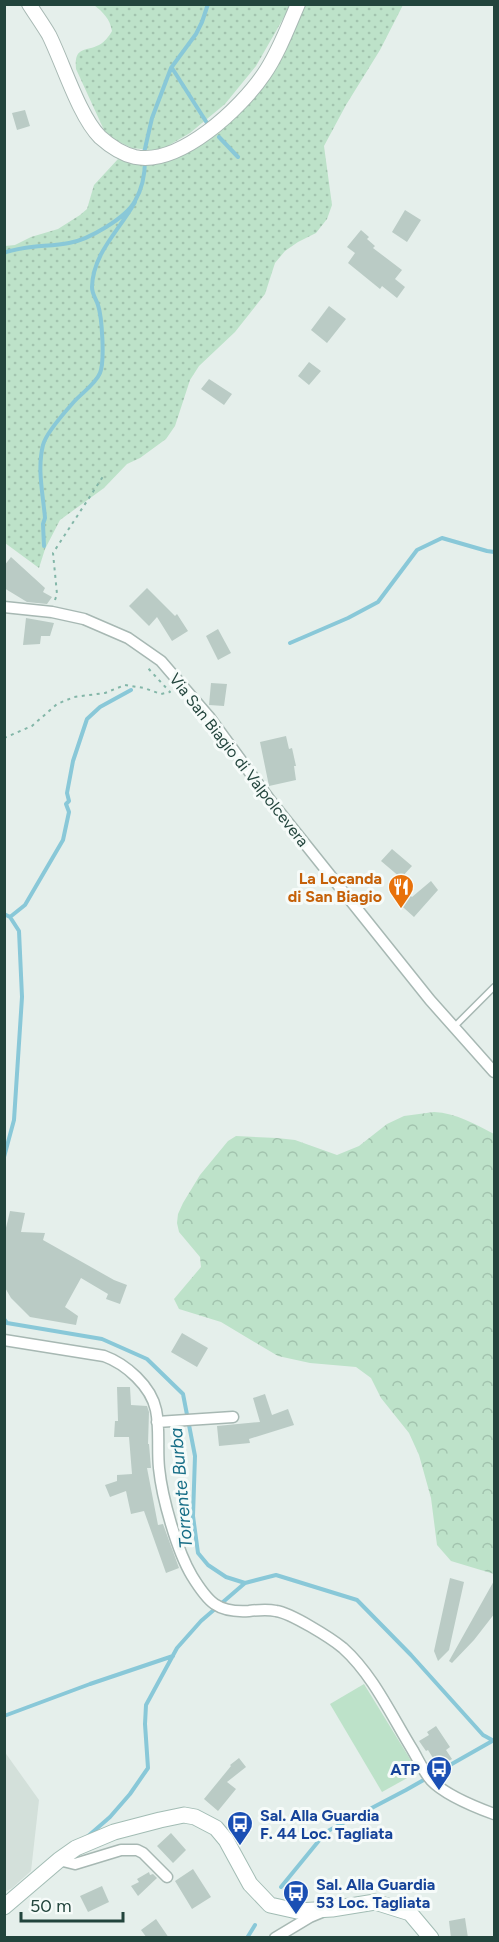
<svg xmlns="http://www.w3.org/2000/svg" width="499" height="1942" font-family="Figtree,sans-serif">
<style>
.built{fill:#d3e0da}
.grass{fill:url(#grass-dots)}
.forest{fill:url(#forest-crowns)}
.garden{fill:#bde2c9}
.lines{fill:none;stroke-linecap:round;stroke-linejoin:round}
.stream{stroke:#89c8d8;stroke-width:4}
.building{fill:#bacbc5}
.service-casing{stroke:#a7b8b3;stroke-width:8}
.minor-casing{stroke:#a7b8b3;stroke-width:13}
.tertiary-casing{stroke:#a7b8b3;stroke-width:16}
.secondary-casing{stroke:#a2bcb4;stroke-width:17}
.path{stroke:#83b6a8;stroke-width:2;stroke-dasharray:3 4.5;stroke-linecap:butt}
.service{stroke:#fff;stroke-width:5}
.minor{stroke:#fff;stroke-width:10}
.tertiary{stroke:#fff;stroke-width:14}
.secondary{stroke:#fff;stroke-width:15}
.labels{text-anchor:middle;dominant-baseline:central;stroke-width:6;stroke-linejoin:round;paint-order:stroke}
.street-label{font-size:16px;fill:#22443c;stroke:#f6fbf9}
.food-label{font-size:16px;font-weight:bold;fill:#c56008;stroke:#f6fbf9;text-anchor:end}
.transit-label{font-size:16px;font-weight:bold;fill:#164399;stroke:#f6fbf9;text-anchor:start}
.water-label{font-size:18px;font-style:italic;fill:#166d86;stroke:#f6fbf9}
</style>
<defs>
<pattern id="grass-dots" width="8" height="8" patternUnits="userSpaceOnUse" patternTransform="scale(1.5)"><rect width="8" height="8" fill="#bde2c9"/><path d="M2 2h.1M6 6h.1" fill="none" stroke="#a2c3ae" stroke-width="1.8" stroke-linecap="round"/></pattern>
<pattern id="forest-crowns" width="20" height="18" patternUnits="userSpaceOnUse" patternTransform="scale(1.5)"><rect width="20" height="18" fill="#bde2c9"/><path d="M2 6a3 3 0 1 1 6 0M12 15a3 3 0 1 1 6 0" fill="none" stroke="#a2c3ae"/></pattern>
</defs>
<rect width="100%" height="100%" fill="#e5efeb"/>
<path class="built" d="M4 1751 39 1800 31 1871 12 1888 5 1892Z"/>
<path class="grass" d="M94 5H291L256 66 225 104 190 133 159 151 132 148 113 139 104 130 76 69C74 46 85 52 99 45 105 42 109 36 112 31 110 19 103 12 94 5Z
M305 5H403L380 50 346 105 324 146 332 205 327 219 316 233 298 242 285 251 275 263 265 294 235 332 199 366 190 380 175 426 166 439 140 458 127 464 104 488 60 520 45 549 39 568 5 543V246L15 245 31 237 58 229 80 215 87 209 94 185 118 159C133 163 152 166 168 161 208 148 252 108 272 72 284 50 294 27 305 5Z"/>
<path class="forest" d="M434 1112C456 1113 475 1124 494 1134V1574L451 1561 437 1545 431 1498 419 1455 409 1433 381 1398 371 1378 356 1367 310 1363 278 1356 221 1322 179 1309 174 1299 201 1267 200 1257 179 1232 177 1223 178 1214 183 1203 200 1175 228 1141 236 1136 277 1138 295 1140 337 1155 359 1146 387 1124 404 1116Z"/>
<path class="garden" d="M364 1684 418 1772 382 1792 330 1704Z"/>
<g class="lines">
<path class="stream" d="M172 68 207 123
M219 137 238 157
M144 153 152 118 171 68 196 34 202 22 208 4
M4 253C25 245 48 247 69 243 88 240 126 218 135 201 142 189 145 174 145 160
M44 546 43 524 45 518C43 494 37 469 43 445 46 433 64 413 72 404 80 394 95 385 100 373 105 361 102 317 98 305 96 299 92 294 92 287 93 253 119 231 135 202
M290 643 348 618 378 602 417 550 442 538 487 551 494 552
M4 914 10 917 19 931 22 997 14 1120 4 1157
M10 917 25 905 63 840 69 812 66 804 69 801 67 793 73 761 87 719 100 707 131 690
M4 1319 7 1323 102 1339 147 1359 183 1394 195 1456 193 1516 198 1553 208 1565 226 1577 245 1583 276 1575 357 1600 411 1655 483 1735 494 1741
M4 1716 90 1684 173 1656
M87 1837 110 1817 130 1794 148 1768 145 1724 146 1705 177 1648 201 1621 245 1583
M281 1887 326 1832 406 1790 494 1740
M247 1938 255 1925"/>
</g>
<path class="building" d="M25 110 30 126 17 130 12 113Z
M405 210 421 220 407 242 392 232Z
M361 230 369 237 367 239 375 246 373 248 402 270 395 279 405 287 397 298 382 286 380 289 348 263 355 253 347 247Z
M329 306 346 319 327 343 311 330Z
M309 362 321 371 309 385 298 376Z
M209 379 232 394 224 405 201 389Z
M11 557 45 588 43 592 52 597 47 604 27 602 4 588V566Z
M147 588 175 616 177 614 188 631 172 641 157 617 149 626 129 606Z
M26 618 54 623 50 636H41L40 644 23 645Z
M218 629 231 653 218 660 206 636Z
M211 683 227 684 224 706 209 705Z
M286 736 289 749 292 748 296 766H294L296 780 269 786 260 742Z
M392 849 412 866 401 878 381 861Z
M431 881 438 890 414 917 395 900 404 890 412 897Z
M10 1211 25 1213 21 1232 45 1233 43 1240 114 1280 127 1285 120 1304 106 1299 108 1294 81 1278 65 1307 78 1316 76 1325 30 1317 11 1298 4 1286 5 1232Z
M182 1333 208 1348 197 1367 171 1352Z
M117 1387H130L131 1405 147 1406 149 1412 148 1444H149L151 1468H147L158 1525 163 1524 179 1568 166 1573 144 1511 131 1514 126 1491 110 1497 105 1485 117 1481V1475L132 1474 129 1437H114L115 1421H118Z
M265 1394 272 1415 288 1409 294 1425 249 1439 250 1443 219 1446 217 1426 260 1422 253 1398Z
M450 1578 464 1582 449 1650 438 1661 434 1651Z
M495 1579V1613L474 1640 452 1663 449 1661Z
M436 1726 450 1747 446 1750 452 1759 441 1766 435 1756 433 1758 428 1750 426 1751 419 1741 429 1735 427 1732Z
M239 1758 246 1767 227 1782 236 1789 218 1811 204 1799 231 1766 230 1765Z
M171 1833 186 1850 173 1863 157 1846Z
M193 1869 211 1897 192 1909 175 1881Z
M149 1872 150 1875 153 1874 157 1878 138 1896 131 1886 139 1882 137 1879Z
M102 1886 109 1902 88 1912 80 1896Z
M465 1918 468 1938H451L449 1921Z
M156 1919 169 1938H147L141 1930Z"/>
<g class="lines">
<defs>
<path id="service" d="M454 1027 494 987"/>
<path id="minor" d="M4 607 52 612 84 619 128 638 161 661 210 718 270 800 430 1000 494 1072
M4 1340 104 1356C126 1364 151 1386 156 1410 160 1429 157 1449 159 1468 162 1498 177 1551 192 1576 208 1602 217 1613 249 1611 258 1610 267 1609 276 1611 291 1613 331 1638 343 1648 373 1675 391 1715 412 1749 418 1759 423 1771 431 1780 445 1795 475 1807 494 1814
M157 1422 233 1417
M59 1860 75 1864 121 1850H137L143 1853 167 1877
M275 1938 310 1917 322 1912"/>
<path id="tertiary" d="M29 4C36 15 43 25 49 35 63 63 79 116 100 137 110 146 122 154 135 157 180 166 241 108 264 74 278 54 288 27 298 4"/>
<path id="secondary" d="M4 1907 59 1860 76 1848 114 1832 160 1820 184 1815 195 1817 216 1828 226 1840 250 1884 270 1905 297 1911 332 1909 375 1902 410 1913 431 1938"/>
</defs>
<use href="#service" class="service-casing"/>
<use href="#minor" class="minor-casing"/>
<use href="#tertiary" class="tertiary-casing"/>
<use href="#secondary" class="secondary-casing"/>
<path class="path" d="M55 600 57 594 53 553 104 475
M4 738 32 726 57 704 74 697 105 693 125 685 144 688 161 694 170 692 146 666"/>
<use href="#service" class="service"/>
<use href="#minor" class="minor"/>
<use href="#tertiary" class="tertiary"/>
<use href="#secondary" class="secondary"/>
</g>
<defs>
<symbol id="restaurant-pin" viewBox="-11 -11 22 30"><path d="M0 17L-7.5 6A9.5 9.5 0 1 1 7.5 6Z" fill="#e8710a" stroke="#f6fbf9"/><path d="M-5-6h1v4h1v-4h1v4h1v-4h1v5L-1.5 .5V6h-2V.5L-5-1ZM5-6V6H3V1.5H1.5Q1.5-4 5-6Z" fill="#fff"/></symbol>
<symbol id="bus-pin" viewBox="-11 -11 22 30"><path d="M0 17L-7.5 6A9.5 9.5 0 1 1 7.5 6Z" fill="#1a4fb4" stroke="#f6fbf9"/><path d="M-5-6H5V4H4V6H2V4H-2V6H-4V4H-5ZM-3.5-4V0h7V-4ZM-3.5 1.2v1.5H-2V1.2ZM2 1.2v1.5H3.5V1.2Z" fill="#fff"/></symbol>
</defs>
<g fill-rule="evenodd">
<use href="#restaurant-pin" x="386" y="872" width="30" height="40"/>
<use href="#bus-pin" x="424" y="1754" width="30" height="40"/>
<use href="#bus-pin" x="225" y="1809" width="30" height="40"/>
<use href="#bus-pin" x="281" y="1878" width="30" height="40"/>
</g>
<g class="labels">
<g class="street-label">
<text transform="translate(239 760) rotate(52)">Via San Biagio di Valpolcevera</text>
</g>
<g class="food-label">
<text x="382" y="878">La Locanda<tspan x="382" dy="18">di San Biagio</tspan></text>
</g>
<g class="transit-label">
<text x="420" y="1769" text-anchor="end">ATP</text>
<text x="260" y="1815">Sal. Alla Guardia<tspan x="260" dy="18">F. 44 Loc. Tagliata</tspan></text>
<text x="316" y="1884">Sal. Alla Guardia<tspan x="316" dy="18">53 Loc. Tagliata</tspan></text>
</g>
<g class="water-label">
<text transform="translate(181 1488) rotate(-95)">Torrente Burba</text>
</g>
</g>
<rect width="499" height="1942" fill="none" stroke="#22443c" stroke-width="12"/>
<path d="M21 1912v9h102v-9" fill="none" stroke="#22443c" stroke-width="3"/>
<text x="30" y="1912" font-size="18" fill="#22443c" stroke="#f6fbf9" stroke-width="4.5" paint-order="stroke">50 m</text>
</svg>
